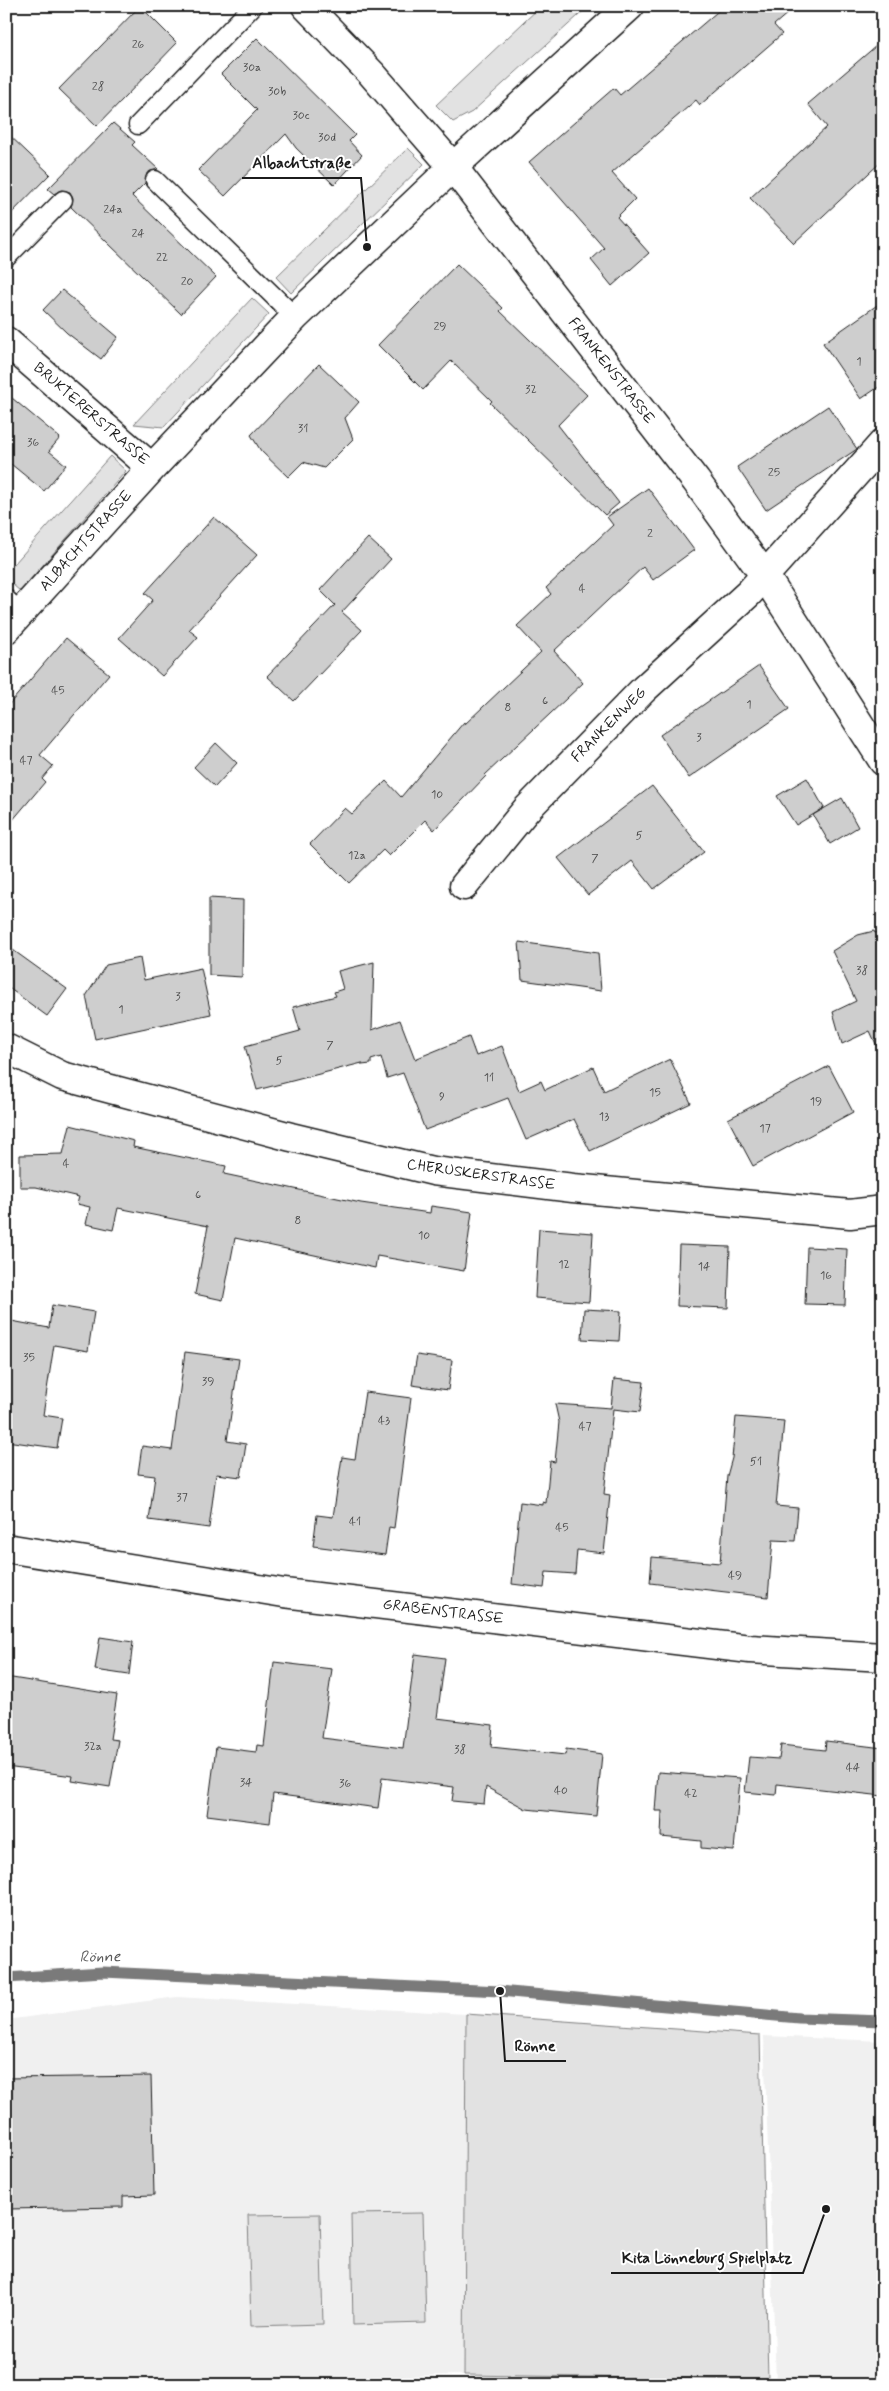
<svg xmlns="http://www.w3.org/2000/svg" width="889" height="2391" font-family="Mynerve,sans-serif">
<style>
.built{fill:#f0f0f0}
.green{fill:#e2e2e2;stroke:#7f7f7f}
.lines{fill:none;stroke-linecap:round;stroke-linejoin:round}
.stream{stroke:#7a7a7a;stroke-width:11}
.building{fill:#cecece;stroke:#1c1c1c}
.service-casing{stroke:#1c1c1c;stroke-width:21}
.minor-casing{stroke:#1c1c1c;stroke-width:31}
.service{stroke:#fff;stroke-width:18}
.minor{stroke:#fff;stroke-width:28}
.labels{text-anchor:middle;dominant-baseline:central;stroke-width:4;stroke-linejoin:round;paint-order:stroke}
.number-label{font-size:12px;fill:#484848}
.street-label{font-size:15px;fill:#1c1c1c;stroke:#fff}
.water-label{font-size:16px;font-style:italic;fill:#5a5a5a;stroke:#fff}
.leader{fill:none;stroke:#1c1c1c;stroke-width:2}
.callout-dot{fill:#1c1c1c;stroke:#fff;stroke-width:2}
.callout-label{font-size:16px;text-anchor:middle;font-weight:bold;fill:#1c1c1c;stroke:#fff;stroke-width:4;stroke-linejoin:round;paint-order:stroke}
</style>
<rect width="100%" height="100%" fill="#fff"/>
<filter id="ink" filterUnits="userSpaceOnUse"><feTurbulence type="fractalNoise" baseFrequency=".02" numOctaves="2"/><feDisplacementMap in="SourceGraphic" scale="10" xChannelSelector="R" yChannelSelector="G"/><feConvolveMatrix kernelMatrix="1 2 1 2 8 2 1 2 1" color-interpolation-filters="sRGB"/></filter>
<g filter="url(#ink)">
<path class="built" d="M177 1997 466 2014 464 2375 6 2382V2020Z
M764 2036 883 2041V2377L776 2383Z"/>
<path class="green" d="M541 6H589L472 112 453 122 436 105Z
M408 148 424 164 291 293 276 277Z
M252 298 269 314 164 427 134 424Z
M110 456 126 471 20 591 6 579V573Z
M466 2014 760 2035 768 2380 464 2375Z
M423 2213 426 2323 353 2325 351 2214Z
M320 2214 323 2324 251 2326 248 2215Z"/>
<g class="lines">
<path class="stream" d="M6 1978 103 1972 500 1991 799 2018 883 2021"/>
</g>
<path class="building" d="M140 6 177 43 97 126 59 89Z
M724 6H796L774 25 782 34 700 105 696 100 612 173 635 199 617 217 649 253 612 286 591 260 604 248 529 162 614 88 620 95Z
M257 38 355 135 349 141 362 155 334 185 296 148 286 134 225 196 198 170 257 110 221 74Z
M883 40V160L794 243 750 198 827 127 808 104Z
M113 123 135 142 132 145 158 169 147 173 145 183 132 196 216 277 181 314 71 207 73 198 70 192 61 190 54 194 48 189Z
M6 132 50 174 6 219Z
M457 264 503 308 500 311 587 395 558 425 619 503 605 515 490 403 492 401 451 361 423 390 378 345Z
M62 290 118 337 101 359 67 333 43 310Z
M883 301V384L861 399 823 343Z
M319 364 359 402 345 418 353 439 324 468 303 462 288 477 261 451 251 435Z
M6 393 60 438 49 451 66 465 44 491 6 460Z
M828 406 857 449 766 510 737 467Z
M648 488 694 550 653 580 643 567 554 651 583 683 485 775 486 776 434 830 425 820 389 856 383 850 349 883 310 844 345 808 352 814 386 781 401 797 464 722 465 724 541 652 517 626 551 594 546 588 613 525 607 517Z
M214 517 257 555 189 630 198 637 162 676 119 638 153 600 145 593Z
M368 538 391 559 342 612 362 630 294 701 267 676 335 605 320 590Z
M66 638 109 674 40 755 53 766 42 779 45 782 6 828V708Z
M759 666 789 709 689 778 660 735Z
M216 743 237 763 215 787 194 767Z
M807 778 824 808 796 825 777 796Z
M652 786 704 852 654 889 632 861 588 895 558 858Z
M842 798 858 827 830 844 813 815Z
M209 898 243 900 242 977 209 975Z
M883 930V1059L870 1031 842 1044 833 1012 856 1001 832 951 858 935 874 931 875 933Z
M519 942 598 953 601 991 522 980Z
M6 945 67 989 47 1016 6 986Z
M140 958 144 980 201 968 211 1014 95 1039 86 996 106 965Z
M374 962 372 1030 400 1020 415 1059 469 1037 476 1056 502 1046 519 1091 541 1081 545 1090 593 1067 604 1091 670 1059 691 1103 590 1151 574 1119 526 1140 508 1098 425 1130 403 1073 387 1078 381 1057 371 1060V1064L362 1065V1063L257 1090 245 1046 300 1031 293 1007 336 996 334 992 343 989 338 971Z
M829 1066 853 1112 753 1166 728 1119Z
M70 1125 134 1141 133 1147 226 1166 224 1174 361 1203 430 1213 431 1206 472 1212 464 1271 377 1256 375 1268 235 1238 223 1300 195 1294 208 1226 118 1208 113 1230 86 1224 90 1207 77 1204 79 1197 36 1187H20V1155L63 1154Z
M539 1229 593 1233 589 1302 535 1298Z
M679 1245 730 1247 728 1308 677 1306Z
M807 1247 847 1249 845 1305 805 1304Z
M52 1305 94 1312 88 1351 54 1345 43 1415 62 1418 57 1448 6 1441V1320L49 1328Z
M584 1309 621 1311 619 1341 582 1339Z
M185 1352 239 1359 227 1441 246 1444 241 1477 216 1474 209 1528 149 1520 155 1476 138 1474 142 1446 172 1450Z
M417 1355 452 1360 448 1390 412 1385Z
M614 1379 644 1382 640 1412 613 1409 604 1494 610 1495 604 1553 577 1550 575 1574 546 1572 544 1588 512 1584 520 1502 543 1505V1502L546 1503 550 1461 555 1462 559 1422 555 1404 611 1408Z
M365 1392 411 1398 394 1528 389 1527 385 1555 313 1546 317 1515 333 1517 342 1457 355 1459Z
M736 1417 784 1421 776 1506 798 1508 795 1541 773 1540 768 1597 650 1583 652 1557 720 1563 727 1476 732 1458Z
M100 1637 133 1642 129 1675 95 1670Z
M415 1654 445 1658 437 1718 493 1725 491 1747 565 1755 566 1749 602 1754 596 1816 526 1809 486 1787 484 1804 452 1801 454 1787 382 1778 378 1808 273 1794 270 1823 207 1815 216 1747 256 1752 257 1745 264 1746 274 1662 332 1669 322 1738 403 1748Z
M6 1677 117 1695 110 1739 118 1740 110 1787 72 1781 73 1776 6 1767Z
M826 1741 883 1748V1796L777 1784 776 1795 745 1792 749 1757 779 1759 781 1745 825 1750Z
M658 1772 740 1778 734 1851 701 1848V1841L661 1837 662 1811H655Z
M151 2076 154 2195 123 2196V2207L6 2209V2078Z"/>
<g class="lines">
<defs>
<path id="service" d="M138 125 253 6
M155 180 295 317
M6 258 63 200
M6 599 21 613"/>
<path id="minor" d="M306 6 372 74 453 167 696 481 765 576 883 761
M6 341 152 468
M6 629 152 468 295 317 453 167 630 6
M464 886 526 810 644 689 749 593 883 443
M6 1048 62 1076 291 1137 433 1171 573 1188 850 1214 883 1210
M6 1548 284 1593 750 1649 883 1657"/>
</defs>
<use href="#service" class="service-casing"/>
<use href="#minor" class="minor-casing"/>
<use href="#service" class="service"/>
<use href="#minor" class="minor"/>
</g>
</g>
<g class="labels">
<g class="number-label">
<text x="138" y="45">26</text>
<text x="252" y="68">30a</text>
<text x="98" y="87">28</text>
<text x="277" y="92">30b</text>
<text x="301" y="116">30c</text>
<text x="327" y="138">30d</text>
<text x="113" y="210">24a</text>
<text x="138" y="234">24</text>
<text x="162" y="258">22</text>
<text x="187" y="282">20</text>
<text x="440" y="327">29</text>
<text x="859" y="362">1</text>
<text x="531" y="390">32</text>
<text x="303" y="429">31</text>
<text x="33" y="443">36</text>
<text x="774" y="473">25</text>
<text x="650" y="534">2</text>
<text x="582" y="589">4</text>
<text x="58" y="691">45</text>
<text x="545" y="701">6</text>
<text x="749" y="705">1</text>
<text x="508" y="708">8</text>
<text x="699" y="738">3</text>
<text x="26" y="761">47</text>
<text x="437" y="795">10</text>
<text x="639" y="836">5</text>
<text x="357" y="856">12a</text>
<text x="595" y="859">7</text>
<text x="862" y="971">38</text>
<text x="178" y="997">3</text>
<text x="121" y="1010">1</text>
<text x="330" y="1046">7</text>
<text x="279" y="1061">5</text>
<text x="489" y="1078">11</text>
<text x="655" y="1093">15</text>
<text x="442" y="1097">9</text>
<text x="816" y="1102">19</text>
<text x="604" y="1117">13</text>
<text x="765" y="1129">17</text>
<text x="66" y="1164">4</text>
<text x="198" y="1195">6</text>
<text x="298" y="1221">8</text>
<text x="424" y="1236">10</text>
<text x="564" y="1265">12</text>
<text x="704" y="1267">14</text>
<text x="826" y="1276">16</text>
<text x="29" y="1358">35</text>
<text x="208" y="1382">39</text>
<text x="384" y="1421">43</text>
<text x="585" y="1427">47</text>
<text x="756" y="1462">51</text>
<text x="182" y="1498">37</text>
<text x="355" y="1522">41</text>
<text x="562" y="1528">45</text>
<text x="735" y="1576">49</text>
<text x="93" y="1747">32a</text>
<text x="460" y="1750">38</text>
<text x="853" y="1768">44</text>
<text x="246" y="1783">34</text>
<text x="345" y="1784">36</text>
<text x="561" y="1791">40</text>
<text x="691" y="1794">42</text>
</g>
<g class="street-label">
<text transform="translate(611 371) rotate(52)">FRANKENSTRASSE</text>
<text transform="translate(91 414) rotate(41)">BRUKTERERSTRASSE</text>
<text transform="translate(86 541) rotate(-48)">ALBACHTSTRASSE</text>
<text transform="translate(609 725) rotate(-45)">FRANKENWEG</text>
<text transform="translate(481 1175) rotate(8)">CHERUSKERSTRASSE</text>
<text transform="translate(443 1612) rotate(7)">GRABENSTRASSE</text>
</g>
<g class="water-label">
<text transform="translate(100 1957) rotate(-1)">Rönne</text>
</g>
</g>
<path class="leader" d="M367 247L361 178H242M500 1991L505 2061H566M826 2209L803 2273H611"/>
<g class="callout-dot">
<circle cx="367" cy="247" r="5"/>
<circle cx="500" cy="1991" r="5"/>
<circle cx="826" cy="2209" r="5"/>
</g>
<g class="callout-label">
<text x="302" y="168">Albachtstraße</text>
<text x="535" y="2051">Rönne</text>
<text x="707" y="2263">Kita Lönneburg Spielplatz</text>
</g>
<rect width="889" height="2391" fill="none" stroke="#fff" stroke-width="25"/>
<rect x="12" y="12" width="864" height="2366" fill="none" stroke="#1c1c1c" stroke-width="2" filter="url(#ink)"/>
</svg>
